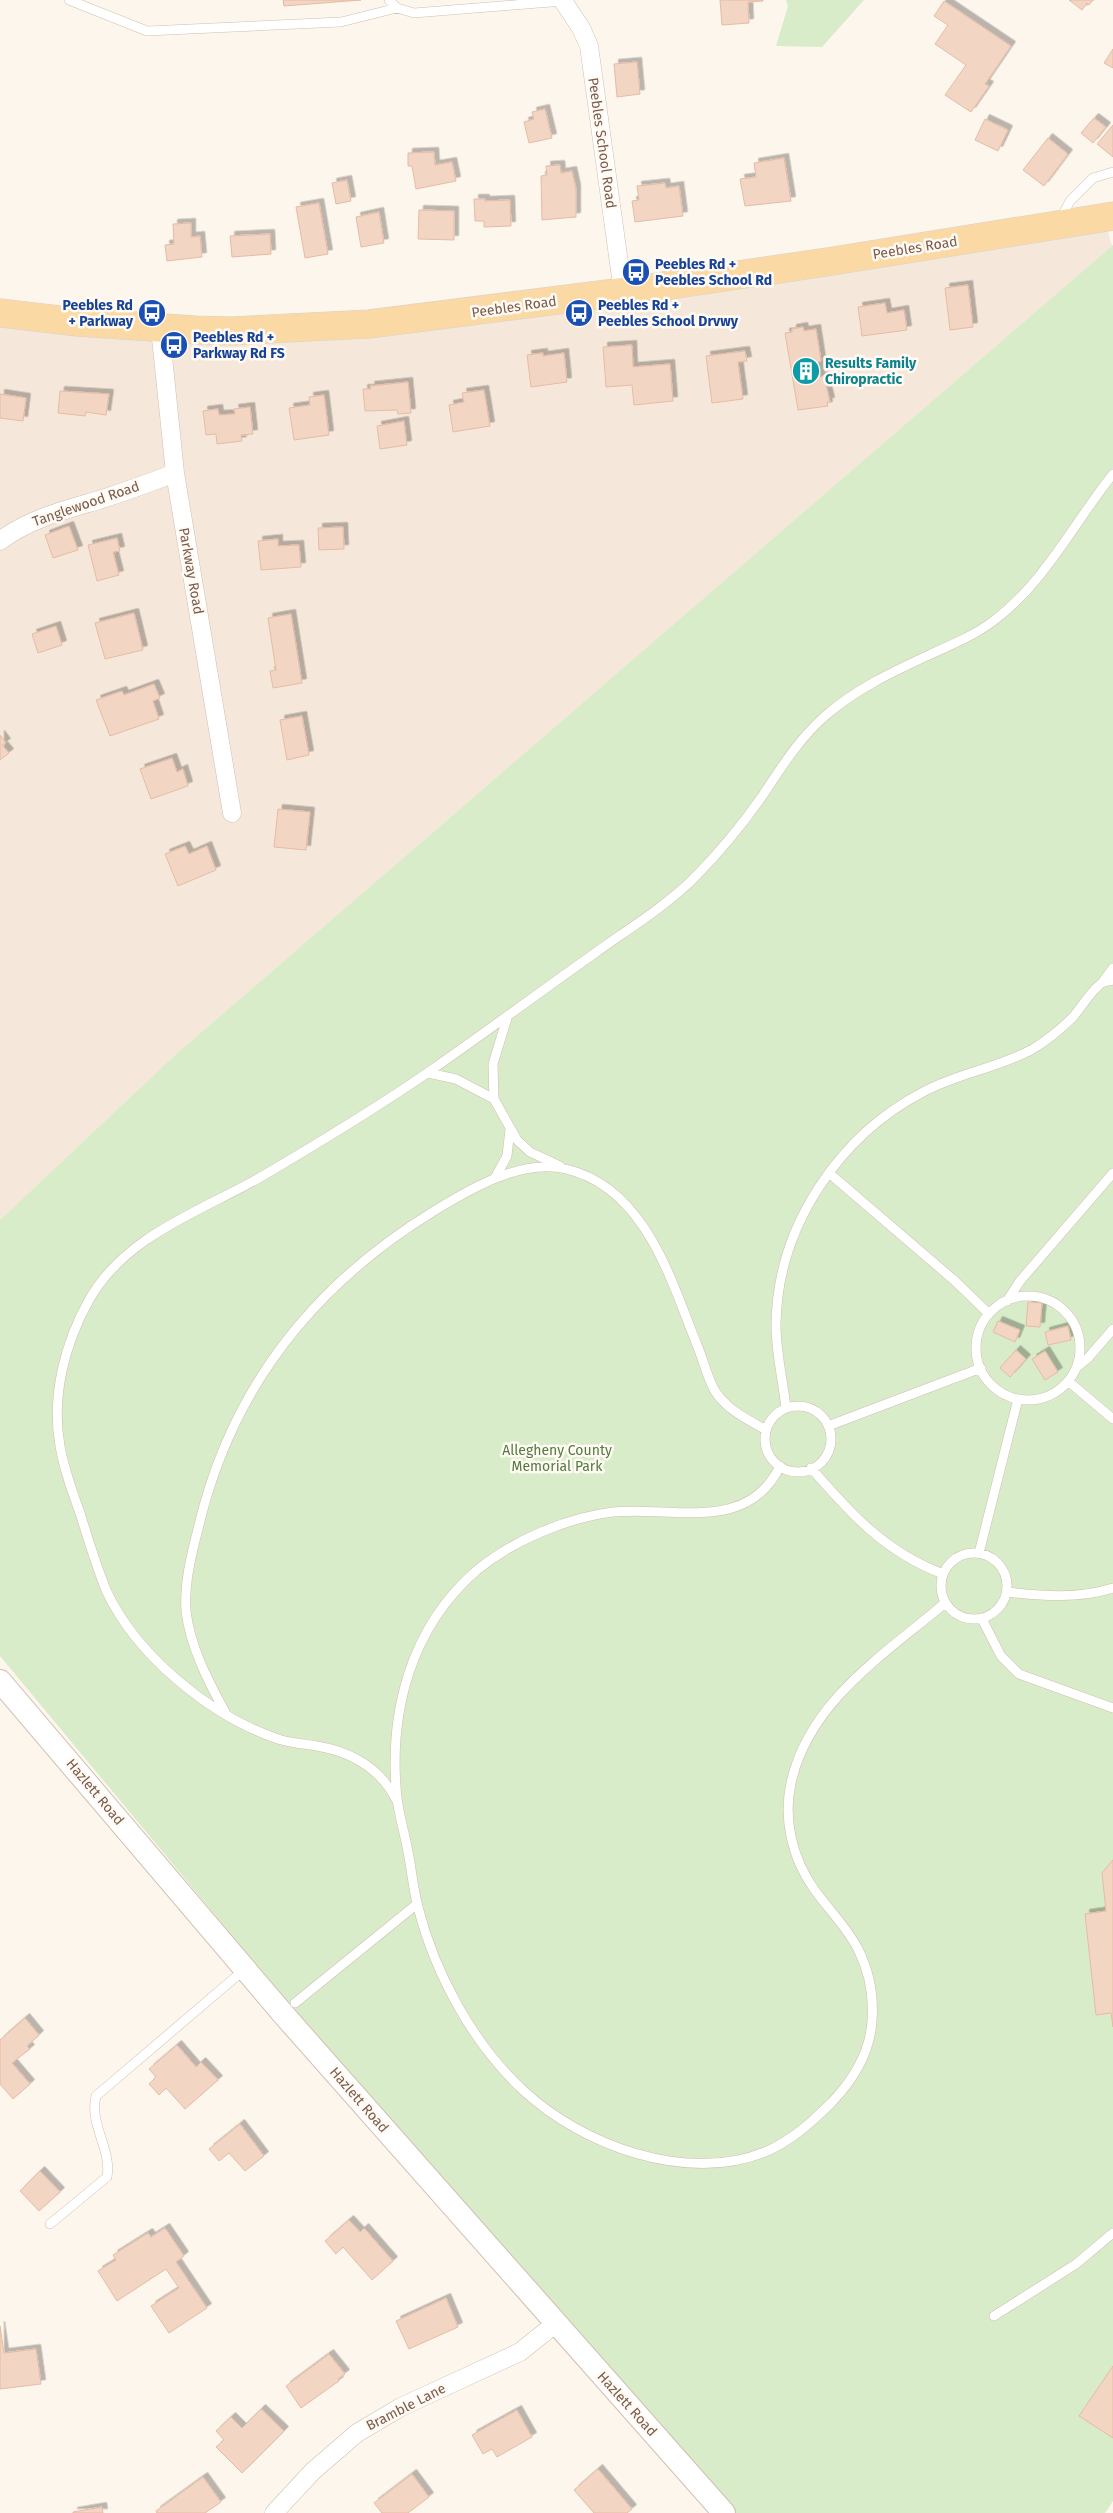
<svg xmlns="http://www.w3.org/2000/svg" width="1113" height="2513" font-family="'Fira Sans',sans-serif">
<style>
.residential{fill:#f5e8da}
.green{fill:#d8ecc9}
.building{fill:#f3d5c3;stroke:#e6bba3;filter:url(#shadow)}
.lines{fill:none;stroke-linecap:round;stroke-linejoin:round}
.service-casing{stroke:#d1beb0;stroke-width:10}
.minor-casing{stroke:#d1beb0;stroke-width:19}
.tertiary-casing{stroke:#d1beb0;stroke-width:24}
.primary-casing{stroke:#dad1cd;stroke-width:29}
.service{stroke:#fff;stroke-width:9}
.minor{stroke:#fff;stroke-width:18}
.tertiary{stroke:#fff;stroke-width:22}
.primary{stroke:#fbd9a5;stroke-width:28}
.labels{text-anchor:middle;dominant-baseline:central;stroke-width:5;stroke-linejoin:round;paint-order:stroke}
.street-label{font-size:14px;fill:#7a5c4d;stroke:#fffaf3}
.transit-label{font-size:14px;font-weight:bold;fill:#164399;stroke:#fffaf3;text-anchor:start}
.culture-label{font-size:14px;font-weight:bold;fill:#0d838f;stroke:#fffaf3;text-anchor:start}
.park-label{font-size:14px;fill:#537a41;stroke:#fffaf3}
</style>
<defs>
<filter id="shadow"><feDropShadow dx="4.5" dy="-4.5" stdDeviation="0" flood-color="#0004"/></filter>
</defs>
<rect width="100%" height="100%" fill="#fdf6ec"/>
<path class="residential" d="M1104 217 1112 246 176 1054 0 1220V313L231 331Z"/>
<path class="green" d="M786 0H864L822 47 776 46 788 6Z
M1113 245V2501L1105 2513H736L576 2335 299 2016 0 1656V1220L176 1054Z"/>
<path class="building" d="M283 0H361L284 6Z
M720 0H763V1L748 2 749 23 722 25Z
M1069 0H1093L1089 5 1087 3 1082 10Z
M944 1 1011 46 985 84 989 86 971 112 945 95 966 65 935 44 948 25 934 16Z
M1113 49V68L1104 63Z
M637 62 640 94 617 97 614 64Z
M545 109 552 138 529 143 524 122 534 119 532 112Z
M1094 118 1106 127 1093 143 1081 133Z
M985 119 1008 130 998 151 975 140Z
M1113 125V157L1097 144Z
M1048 138 1068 154 1044 186 1023 170Z
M434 152 435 165 452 162 456 181 416 189 412 166H408V153Z
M784 158 791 201 745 206 740 179 756 177 754 163Z
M560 165 561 173 572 171 576 189V217L542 220 541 176 547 175 546 166Z
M347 180 351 201 336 204 332 183Z
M665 183 666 188 679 186 683 216 635 222 632 201 639 200 637 186Z
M474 199H485V201L510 200 511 226 484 227V221H475Z
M319 203 328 254 305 258 296 207Z
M419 210 454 211V240L418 239Z
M379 212 384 243 361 247 356 217Z
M191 223V237L200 236 202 257 167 261 165 245 174 244 173 224Z
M270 234 271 254 232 257 230 236Z
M968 285 973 327 950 330 945 288Z
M885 303 887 313 904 310 907 330 862 336 858 307Z
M803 327 804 331 816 329 821 361 818 362 820 377 824 376 830 402H827L828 406 798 410 785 333 792 332V329Z
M632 345 633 367 670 364 673 401 634 405 632 385 606 387 603 347Z
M745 351 747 361 738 362 743 399 712 403 706 356Z
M543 353V356L564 353 567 382 531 387 527 355Z
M408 382 411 413 398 414 397 410 365 411 363 389H371L370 386Z
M484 390 490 426 453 432 449 405 464 402 462 393Z
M60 391 109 394 106 415 86 412 85 416 58 413Z
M0 394 26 398 23 421 0 418Z
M324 395 329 435 294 440 289 408 310 405 309 397Z
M250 407 253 434 241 435 242 441 217 444 216 434 206 435 203 411 218 409 219 415 235 414 234 409Z
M404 421 407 445 380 449 377 426Z
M69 526 78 550 53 558 45 535Z
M343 527 344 549 319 550 318 528Z
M117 538 120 551 113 552 119 575 97 581 88 545Z
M278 539V546L299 545 301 567 261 570 258 541Z
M134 613 143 650 105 659 95 623Z
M291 614 302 683 273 688 270 671 276 670 268 618Z
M56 626 62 645 38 653 32 634Z
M154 684 160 698 153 701 159 719 110 736 96 700 122 691 124 695Z
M302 716 309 755 287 760 280 720Z
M0 735 6 743 2 745 9 753 0 760Z
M172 758 177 772 183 769 188 786 151 799 140 769Z
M278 809 310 812 306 850 274 847Z
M185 846 189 854 207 846 216 870 178 886 165 854Z
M1028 1302 1042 1303 1040 1327 1026 1326Z
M998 1321 1020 1330 1015 1342 993 1332Z
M1068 1326 1071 1340 1048 1345 1045 1332Z
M1016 1350 1026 1359 1010 1377 1000 1368Z
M1045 1351 1058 1372 1045 1380 1032 1359Z
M1113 1860V2027L1111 2013 1096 2015 1085 1914 1106 1911 1102 1873Z
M25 2018 39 2035 27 2046 30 2049 12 2063 30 2084 13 2099 0 2084V2040Z
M177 2045 196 2067 201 2062 218 2080 185 2109 166 2088 159 2095 149 2084 156 2077 149 2069Z
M240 2124 264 2156 245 2171 229 2153 219 2161 209 2149Z
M40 2171 60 2192 39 2211 20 2191Z
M349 2220 360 2232 364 2228 393 2261 372 2280 343 2247 336 2254 325 2241Z
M165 2228 184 2256 176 2262 207 2308 169 2333 151 2306 179 2288 166 2269 117 2301 98 2271 116 2260 113 2255 148 2233 151 2237Z
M446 2298 458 2327 409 2349 396 2321Z
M0 2326 4 2353 36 2349 41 2384 0 2389Z
M329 2354 345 2374 338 2379 339 2381 301 2408 286 2386Z
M1113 2366V2438L1079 2416Z
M261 2409 284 2431 242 2473 216 2447 224 2440 216 2431 231 2417 242 2428Z
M517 2410 532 2437 497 2457 492 2449 483 2454 472 2435Z
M598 2469 632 2509 627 2513H594L574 2490Z
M412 2474 429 2497 408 2513H382L374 2503Z
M203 2477 221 2502 205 2513H157L156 2511Z
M102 2507 103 2513H73V2512Z"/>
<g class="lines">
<defs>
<path id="service" d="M69 0 147 31 341 22 397 8
M389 0 397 8 414 13 563 1
M1060 220 1070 201 1093 178 1113 172
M1102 983 1113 968
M508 1015 493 1064 494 1099 517 1140 530 1152 560 1166
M428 1073 456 1079 494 1099
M829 1173 955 1281 989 1314
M495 1178 507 1156 510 1129
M976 1348a52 52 0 1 1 104 0a52 52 0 1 1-104 0Z
M1007 1301 1020 1281 1113 1173
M1077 1367 1088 1358 1113 1329
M1068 1381 1113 1419
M765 1439a33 33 0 1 1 66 0a33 33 0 1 1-66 0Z
M786 1408C783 1380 776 1353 776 1325 777 1227 839 1135 925 1091 959 1073 997 1068 1031 1050 1046 1041 1060 1030 1073 1017 1081 1008 1092 989 1102 983 1105 981 1110 981 1113 980
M828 1426 981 1368
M780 1466C748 1534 672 1506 613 1512 566 1518 514 1540 477 1570 411 1627 388 1712 397 1798 399 1816 405 1834 408 1852 412 1871 413 1889 418 1907 435 1974 473 2044 524 2091 582 2145 687 2184 765 2152 791 2141 812 2122 832 2102 853 2080 870 2052 872 2021 874 1996 869 1971 858 1949 846 1926 828 1909 814 1889 792 1858 783 1819 791 1783 809 1701 885 1654 945 1603
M811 1468C851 1514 885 1552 943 1574
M941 1586a33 33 0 1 1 66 0a33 33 0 1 1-66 0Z
M979 1553 1018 1399
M1007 1592C1043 1596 1078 1599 1113 1588
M982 1619 1001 1656 1019 1674 1113 1708
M225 1712C208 1681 190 1646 186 1611 184 1582 192 1552 199 1525 232 1387 315 1284 434 1211 470 1189 522 1158 566 1169 647 1188 672 1284 699 1350 704 1363 708 1379 715 1391 727 1410 747 1419 766 1430
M397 1801C381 1769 352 1752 317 1746 304 1744 290 1743 278 1739 210 1716 136 1655 106 1590 96 1565 88 1539 80 1513 72 1491 64 1469 60 1446 51 1396 65 1343 89 1300 125 1236 199 1212 259 1178 317 1144 375 1109 430 1071 486 1032 540 992 595 953 627 930 663 908 692 880 718 854 742 825 763 795 783 765 798 740 825 716 856 689 892 672 929 655 951 645 973 636 992 622 1044 584 1073 524 1113 474
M295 2003 417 1904
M50 2224 107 2177C112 2149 89 2125 96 2096L245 1969
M994 2316 1076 2264 1113 2233"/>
<path id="minor" d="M563 1 581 28 589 46 623 292
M160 328 175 473 232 813
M0 541C28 519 65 510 99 500 124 492 149 483 175 473
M274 2513 313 2471 357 2433 401 2407 520 2352 555 2324"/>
<path id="tertiary" d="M0 1681 284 2015 724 2513"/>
<path id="primary" d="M0 313 77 322 195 330 231 331 369 324 623 292 833 261 1113 216"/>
</defs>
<use href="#service" class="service-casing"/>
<use href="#minor" class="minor-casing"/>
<use href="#tertiary" class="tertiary-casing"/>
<use href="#primary" class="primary-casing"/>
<use href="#service" class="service"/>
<use href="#minor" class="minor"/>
<use href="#tertiary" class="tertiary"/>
<use href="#primary" class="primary"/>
</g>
<defs>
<symbol id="bus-disc" viewBox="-11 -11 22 22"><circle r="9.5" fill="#1a4fb4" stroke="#fffaf3"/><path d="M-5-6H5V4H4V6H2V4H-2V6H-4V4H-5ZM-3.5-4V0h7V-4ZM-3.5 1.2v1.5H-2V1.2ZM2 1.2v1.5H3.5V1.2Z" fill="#fff"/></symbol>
<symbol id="building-disc" viewBox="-11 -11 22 22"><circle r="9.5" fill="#0f9aa8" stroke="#fffaf3"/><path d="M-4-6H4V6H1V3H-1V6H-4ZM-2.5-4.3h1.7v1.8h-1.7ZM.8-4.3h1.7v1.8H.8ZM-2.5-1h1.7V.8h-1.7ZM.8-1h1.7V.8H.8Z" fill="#fff"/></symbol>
</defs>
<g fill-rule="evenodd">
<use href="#bus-disc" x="620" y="256" width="32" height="32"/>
<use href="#bus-disc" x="136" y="297" width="32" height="32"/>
<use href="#bus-disc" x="563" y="297" width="32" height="32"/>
<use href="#bus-disc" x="158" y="329" width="32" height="32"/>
<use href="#building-disc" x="790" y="355" width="32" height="32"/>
</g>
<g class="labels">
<g class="street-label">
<text transform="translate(602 143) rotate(82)">Peebles School Road</text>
<text transform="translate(915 248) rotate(-9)">Peebles Road</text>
<text transform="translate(514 307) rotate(-8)">Peebles Road</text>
<text transform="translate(86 504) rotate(-19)">Tanglewood Road</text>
<text transform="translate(191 571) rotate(80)">Parkway Road</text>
<text transform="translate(95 1792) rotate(50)">Hazlett Road</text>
<text transform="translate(359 2100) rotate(49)">Hazlett Road</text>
<text transform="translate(627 2404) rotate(48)">Hazlett Road</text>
<text transform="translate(406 2407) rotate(-27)">Bramble Lane</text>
</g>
<g class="transit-label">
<text x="655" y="264">Peebles Rd +<tspan x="655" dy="16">Peebles School Rd</tspan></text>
<text x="133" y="305" text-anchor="end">Peebles Rd<tspan x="133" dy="16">+ Parkway</tspan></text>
<text x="598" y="305">Peebles Rd +<tspan x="598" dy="16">Peebles School Drvwy</tspan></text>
<text x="193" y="337">Peebles Rd +<tspan x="193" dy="16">Parkway Rd FS</tspan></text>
</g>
<g class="culture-label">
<text x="825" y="363">Results Family<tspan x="825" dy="16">Chiropractic</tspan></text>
</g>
<g class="park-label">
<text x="557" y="1450">Allegheny County<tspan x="557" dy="16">Memorial Park</tspan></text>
</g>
</g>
</svg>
